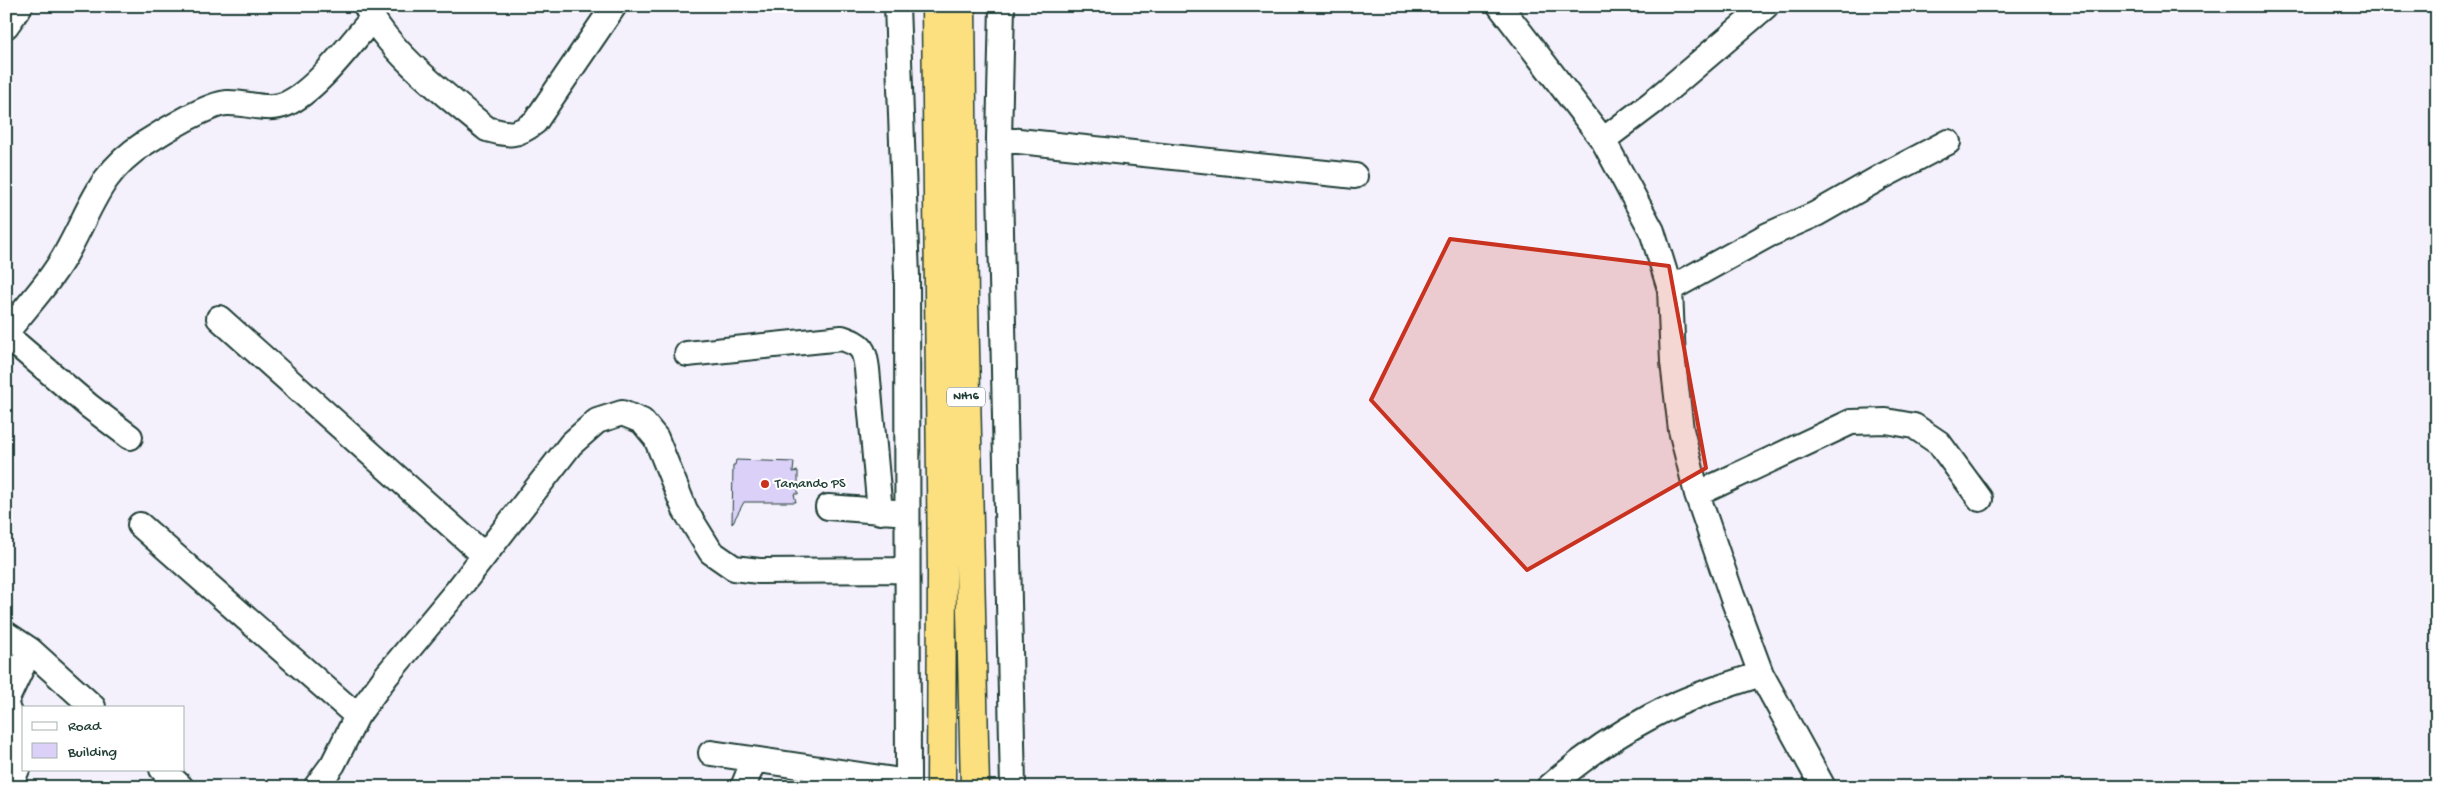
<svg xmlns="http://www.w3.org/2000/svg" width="2443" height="793" font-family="'Gochi Hand',sans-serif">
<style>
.building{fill:#dbd0f8;stroke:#1f3d34}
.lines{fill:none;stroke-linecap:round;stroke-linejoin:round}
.minor-casing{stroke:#1f3d34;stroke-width:28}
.highway-casing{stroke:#1f3d34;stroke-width:31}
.minor{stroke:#fff;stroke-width:24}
.highway{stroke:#fce080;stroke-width:28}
.marked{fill:#c8321e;fill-opacity:0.2;stroke:#c8321e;stroke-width:4;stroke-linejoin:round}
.poi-dot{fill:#c8321e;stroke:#fff;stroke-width:2}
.labels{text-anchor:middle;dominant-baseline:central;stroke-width:4;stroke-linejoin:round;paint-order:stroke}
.shield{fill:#fff;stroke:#627771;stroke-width:1}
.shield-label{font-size:12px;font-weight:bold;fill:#1f3d34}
.poi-label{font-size:14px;fill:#1f3d34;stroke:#fff;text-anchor:start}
</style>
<rect width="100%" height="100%" fill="#f4f1fd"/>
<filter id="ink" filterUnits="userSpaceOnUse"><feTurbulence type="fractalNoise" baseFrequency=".02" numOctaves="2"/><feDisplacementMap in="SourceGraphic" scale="10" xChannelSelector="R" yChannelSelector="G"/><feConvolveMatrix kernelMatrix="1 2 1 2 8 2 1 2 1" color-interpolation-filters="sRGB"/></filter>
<g filter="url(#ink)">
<path class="building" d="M736 460 794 462 793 472 798 471V494H794L796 502H744L732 524 733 465H735Z"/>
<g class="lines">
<defs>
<path id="minor" d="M366 6C388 52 447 96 487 129 509 135 516 137 535 122L614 6
M897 6 907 277 908 787
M1002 6 999 139 1013 787
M1500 6 1603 140 1652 231 1670 289 1673 362 1681 430 1697 494 1732 596 1761 674 1823 787
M6 26 20 6
M999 139 1355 176
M1603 140 1652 103 1766 6
M1670 289 1768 235 1816 214 1881 177 1948 142
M219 318 484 555
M6 333C27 306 53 279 69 248 93 204 100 172 145 143 162 132 208 104 227 103 247 102 267 112 286 104 316 91 351 43 372 19
M6 335 89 406 130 437
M687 354 842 338C862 345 864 348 867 369L880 512
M1697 494 1851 422 1886 421 1914 426 1939 443 1980 499
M828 507 895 512
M140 525 357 716
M6 634 30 650 93 707
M6 701 30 650
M6 703C7 714 15 721 19 732 25 751 19 771 7 787
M711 753 908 782
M162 769 181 787
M316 787 333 764 357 716 387 675 456 592 571 444 597 421 622 413 642 421 656 438 685 510 711 552 734 568 759 571 907 570
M743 787 754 760
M1549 787C1579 761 1614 736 1650 717 1685 698 1724 686 1761 674"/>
<path id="highway" d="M936 6 942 574 941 787
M961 6 964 305 975 787"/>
</defs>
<use href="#minor" class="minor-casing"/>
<use href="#highway" class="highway-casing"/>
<use href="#minor" class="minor"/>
<use href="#highway" class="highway"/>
</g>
</g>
<path class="marked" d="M1450 239 1669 266 1706 468 1527 570 1371 400Z"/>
<circle class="poi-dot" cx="765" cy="484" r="5"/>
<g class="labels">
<rect class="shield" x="947" y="387.5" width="38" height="19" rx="4"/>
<g class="shield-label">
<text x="966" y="397">NH16</text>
</g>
<g class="poi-label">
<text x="775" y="484">Tamando PS</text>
</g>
</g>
<rect width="2443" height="793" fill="none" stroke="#fff" stroke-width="25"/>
<rect x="12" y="12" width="2418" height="768" fill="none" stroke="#1f3d34" stroke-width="2" filter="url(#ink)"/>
<rect x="22" y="706" width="162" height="65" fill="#ffffff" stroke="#a5b1ae"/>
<rect x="32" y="722" width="25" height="8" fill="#ffffff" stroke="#a5b1ae"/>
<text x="68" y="730" font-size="15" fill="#1f3d34">Road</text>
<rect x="32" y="743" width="25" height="15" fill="#dbd0f8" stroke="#a5b1ae"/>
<text x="68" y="756" font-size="15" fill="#1f3d34">Building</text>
</svg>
